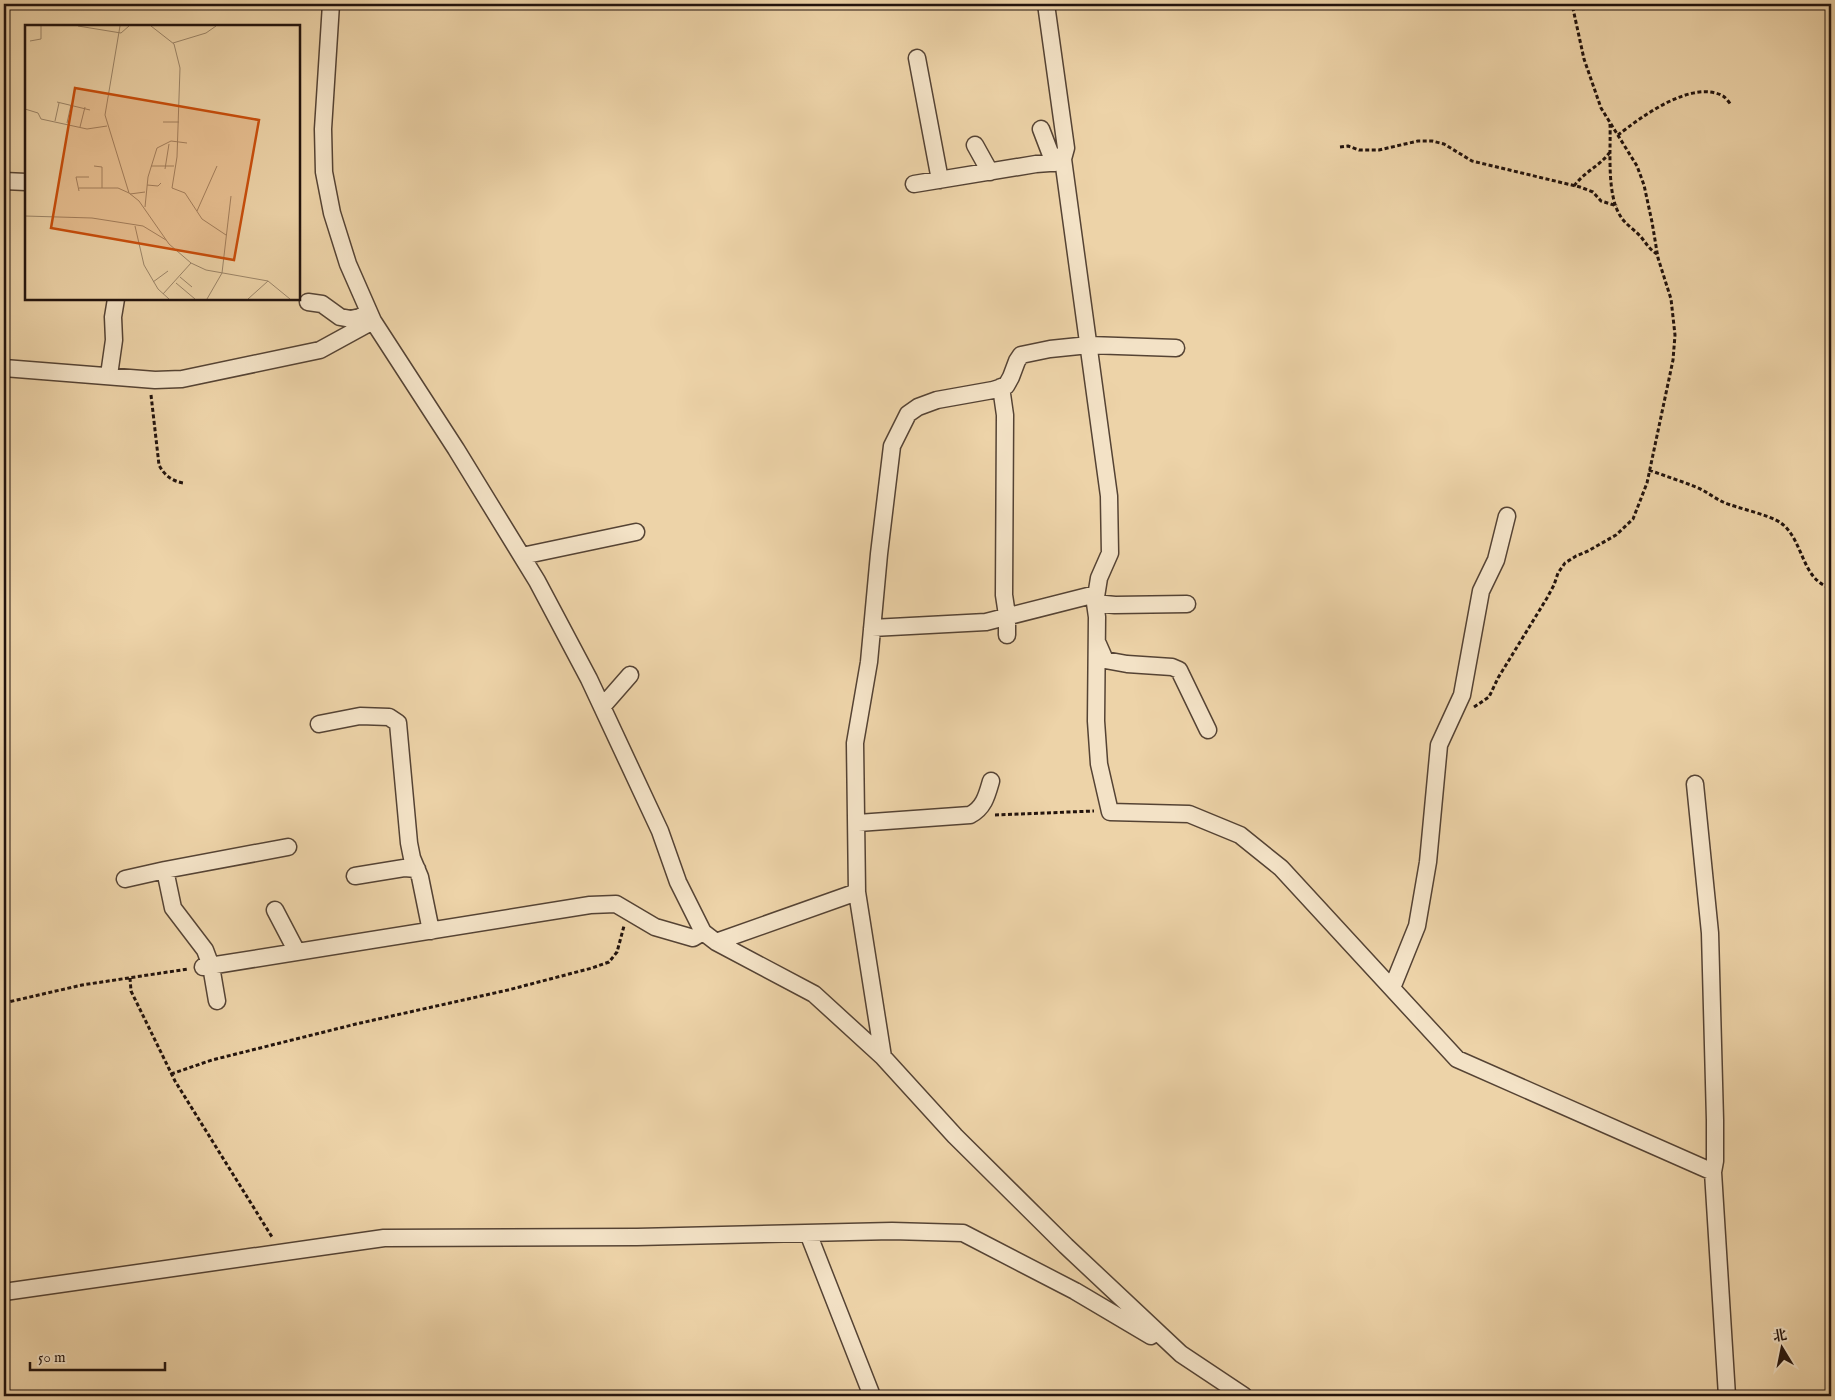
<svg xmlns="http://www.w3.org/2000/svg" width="1835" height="1400" font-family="'IM FELL English','Noto Serif SC',serif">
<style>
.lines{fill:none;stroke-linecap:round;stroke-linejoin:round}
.street-casing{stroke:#554334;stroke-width:19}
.path{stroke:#22130d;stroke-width:3;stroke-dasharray:4 2.5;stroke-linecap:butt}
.street{stroke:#f3e2c6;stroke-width:16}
.inset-road{fill:none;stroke:#9c866a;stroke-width:1}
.view{fill:#ca4e0c;fill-opacity:0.15;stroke:#ca4e0c;stroke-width:2.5}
.inset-edge{fill:none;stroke:#22130d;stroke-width:2.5}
</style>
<rect width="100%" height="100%" fill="#edd3a8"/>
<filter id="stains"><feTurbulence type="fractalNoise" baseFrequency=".004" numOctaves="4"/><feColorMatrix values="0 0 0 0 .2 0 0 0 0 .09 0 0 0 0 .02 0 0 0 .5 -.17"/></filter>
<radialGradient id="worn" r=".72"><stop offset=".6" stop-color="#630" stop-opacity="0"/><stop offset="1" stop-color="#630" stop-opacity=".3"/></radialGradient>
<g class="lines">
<defs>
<path id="street" d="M331 4 323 129 324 172 332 213 348 264 373 321 456 449 537 581 589 679 660 831 678 882 703 932 716 942 814 994 883 1057 955 1136 1066 1246 1181 1354 1244 1396
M1046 4 1066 148 1063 159 1109 496 1110 553 1099 578 1095 603 1097 617 1096 721 1099 764 1110 812 1189 814 1240 835 1281 868 1457 1059 1713 1172
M917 58 940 180
M1041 129 1054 163
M975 145 990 172
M4 181 26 182
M914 184 1036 164 1063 162
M308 302 322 304 340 317 351 319 360 317 369 312
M4 368 155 380 182 379 320 350 373 321
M109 375 114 340 113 317 116 299
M1001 387 1005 415 1004 595 1007 615V635
M522 556 636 532
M1095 603 1115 605 1187 604
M872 628 986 622 1096 594
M1098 644 1105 660 1127 664 1172 667 1179 670 1208 730
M602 707 630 675
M319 724 360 716 389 717 398 723 409 843 412 858 420 877 431 931
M1695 784 1710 933 1715 1120V1161L1713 1172 1727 1396
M858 823 970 815C984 808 987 795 991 781
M355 876 404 868 417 869
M125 879 165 870
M275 910 297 952
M716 942 857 892
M203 967 590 905 616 904 655 927 693 938 703 932
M1392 988 1417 926 1428 862 1439 745 1462 695 1481 591 1496 560 1507 516
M217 1001 211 966 205 950 173 908 165 870 288 847
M883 1057 857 892 855 743 869 662 879 554 892 446 908 414 918 407 937 400 993 390 1006 386 1011 377 1017 361 1021 355 1050 349 1089 345 1176 348
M808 1233 872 1396
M4 1292 384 1238 637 1237 892 1231 963 1233 1075 1291 1151 1336"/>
</defs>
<use href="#street" class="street-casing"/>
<path class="path" d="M1610 124C1611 150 1606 195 1621 217 1626 225 1635 230 1641 237 1646 243 1649 249 1657 254
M1618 135C1641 117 1692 79 1723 96 1726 98 1729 102 1731 105
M1340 147 1348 146 1359 150H1379L1418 141H1432L1444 144 1472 161 1580 187 1593 192 1601 201 1617 206
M1574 186C1584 172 1600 166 1610 152
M151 395 159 465C164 475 172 481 183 483
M1649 470C1665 476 1681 481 1696 487 1706 491 1714 498 1723 502 1739 509 1768 514 1781 523 1804 540 1801 580 1831 588
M1474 707 1489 697 1498 678 1547 598 1554 585 1558 573 1565 563 1576 556 1588 551 1616 535 1633 519 1647 483 1673 360 1675 335 1671 299 1658 258 1652 222 1644 185 1637 166 1601 108 1584 59 1572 4
M995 815 1094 811
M130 978 131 991 175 1081 272 1237
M4 1003 82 985 188 969
M171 1074 212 1060 356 1024 508 990 592 968 609 962 617 952 624 926"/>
<use href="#street" class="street"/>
</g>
<g transform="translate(25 25)">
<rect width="275" height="275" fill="#edd3a8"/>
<path class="inset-road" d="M53 1 96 8 104 1M95 1 80 90 104 168 114 176 144 219 166 238 181 245 243 256 265 274M126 1 149 19 155 43 152 132 147 163 160 168 177 194 201 210M5 16 16 14V1M148 18 181 8 191 1M32 77 65 85M0 84 13 88 16 94 62 104 82 101M30 96 34 78M138 97H154M42 98 46 80M55 102 60 82M69 141 77 142V163M126 141H149M140 144 144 119M122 160 133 161 136 158M54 163H93L104 168M54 166 51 152H64M105 169 120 167M120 182 123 152 132 123 146 116 162 118M172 186 192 141M0 191 67 193 118 201 141 215M110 201 119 240 133 264 144 274M155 252 167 262M128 257 143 246M151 258 170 274M138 269 166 238M182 274 197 248 206 171M223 274 243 256"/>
<path class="view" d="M50 63 234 95 209 235 26 203Z"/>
<rect width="275" height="275" class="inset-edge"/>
</g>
<rect width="1835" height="1400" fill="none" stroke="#edd3a8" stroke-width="20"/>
<rect x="5" y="5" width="1825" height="1390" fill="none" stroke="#22130d" stroke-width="2.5"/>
<rect x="10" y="10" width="1815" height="1380" fill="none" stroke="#22130d"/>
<g transform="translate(1782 1348) rotate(350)" stroke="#f3e2c6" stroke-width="4" paint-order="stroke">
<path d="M0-4L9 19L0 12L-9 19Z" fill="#22130d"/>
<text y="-8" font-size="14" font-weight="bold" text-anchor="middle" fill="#22130d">北</text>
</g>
<path d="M30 1362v8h135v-8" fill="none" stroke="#22130d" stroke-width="2.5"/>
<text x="38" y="1362" font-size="15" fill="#22130d" stroke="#f3e2c6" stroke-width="4" paint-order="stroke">50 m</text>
<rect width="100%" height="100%" filter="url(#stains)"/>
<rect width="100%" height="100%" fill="url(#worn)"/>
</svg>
